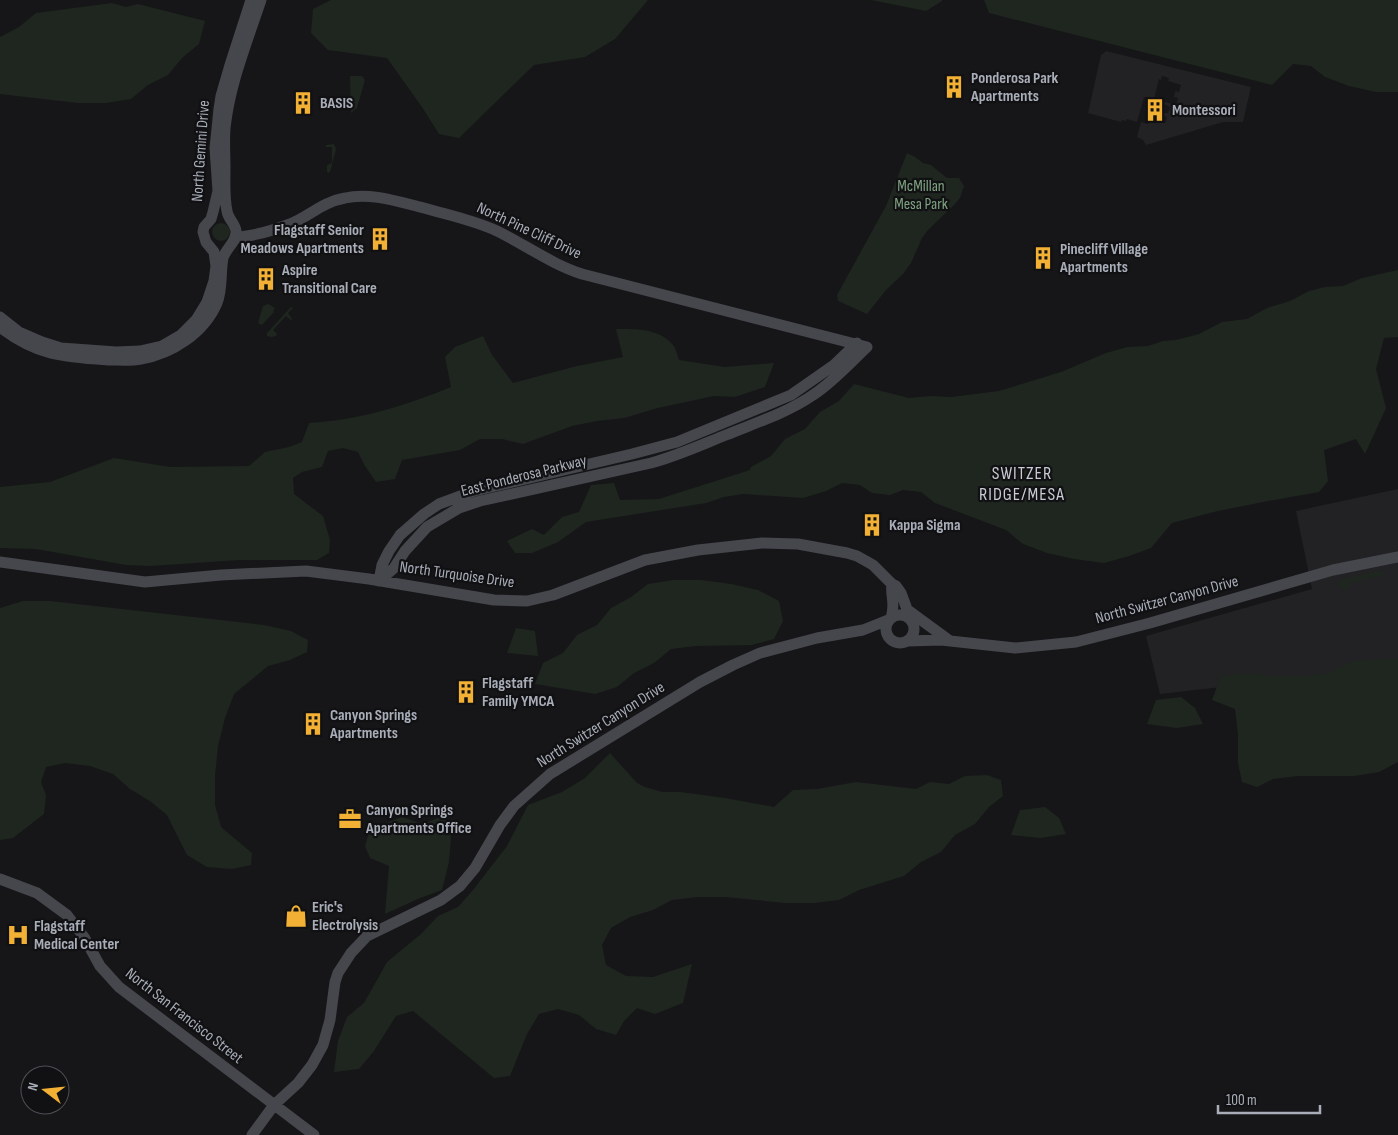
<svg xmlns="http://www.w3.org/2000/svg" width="1398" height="1135" font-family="'Sofia Sans Condensed',sans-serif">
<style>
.built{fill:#222225}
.green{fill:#1e261f}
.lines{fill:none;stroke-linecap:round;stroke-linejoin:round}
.secondary{stroke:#45474d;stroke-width:11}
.labels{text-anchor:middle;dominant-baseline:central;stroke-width:4.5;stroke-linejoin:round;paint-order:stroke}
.poi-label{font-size:16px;font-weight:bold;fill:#a8adb8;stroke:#111113;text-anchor:start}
.street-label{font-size:16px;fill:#a8adb8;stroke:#111113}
.park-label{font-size:16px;fill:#7fa381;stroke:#111113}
.neighbourhood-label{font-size:18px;letter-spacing:1px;fill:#c9ccd4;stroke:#111113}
</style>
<rect width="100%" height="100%" fill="#161618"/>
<path class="built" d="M1106 51 1251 87 1243 122H1223L1146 145 1143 140 1137 137 1141 122 1148 124 1150 121 1165 123 1167 117 1163 116 1164 113H1168L1170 107 1164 104 1165 102 1176 105 1178 98 1174 97 1175 91 1179 92 1181 85 1168 81 1169 78 1162 76 1161 80 1159 79 1154 99 1144 97 1137 122 1127 119 1126 121 1122 120 1121 122 1088 113 1101 55Z
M1398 489V667L1160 694 1146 636 1312 589 1296 511Z"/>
<path class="green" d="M331 0H648L615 39 585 57 534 65 459 138 439 134 422 107 387 58 328 50 311 33 313 9Z
M871 0H942V1L926 11Z
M984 0H1398V92H1376L1349 86 1325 77 1311 66 1293 64 1272 85 989 13Z
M112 3 126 7 138 4 205 21 199 44 182 58 168 75 148 85 131 99 106 103H78L0 94V37L19 27 36 13Z
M350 76H362L365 80 357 108 351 113Z
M334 144 336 149 330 172 328 173 327 171V165L332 163V147H326V145Z
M907 153 915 157 923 163 931 165 947 178H959L964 186 960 198 955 204 928 230 922 238 911 263 903 274 886 290 867 314 838 301 837 295 886 206Z
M212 232a9 9 0 1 1 18 0a9 9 0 1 1-18 0Z
M1398 270V337L1384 338 1376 369 1386 408 1365 454 1356 439 1324 450 1328 481 1319 492 1268 501 1218 511 1172 523 1151 548 1129 556 1104 563 1074 559 1047 553 1023 544 1006 530 935 503 921 492 903 490 890 495 872 493 860 485 842 483 826 491 803 498 743 494 724 497 706 503 586 522 558 542 532 553H515L507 541 532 529 544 535 562 517 579 512 591 485 614 483 620 500 659 499 750 470 751 467 771 456 785 439 805 429 820 412 839 401 854 384 909 398 931 396 951 397 999 391 1061 372 1106 353 1127 347 1148 346 1163 341 1176 340 1199 334 1222 322 1247 319 1267 308 1290 301 1309 291 1325 287 1343 286 1362 278Z
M268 304 275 308 273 311 274 312 262 325 258 323 263 306Z
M291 307 293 308 288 313 292 319 291 320 286 316 273 330 277 334 276 336 272 337 267 336V333L268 332Z
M616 329C635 329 659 328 673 345 676 348 677 355 679 360L725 367 774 363 765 387 735 397 714 396 658 408 624 418 597 421 572 426 523 444 502 439H480L460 450 402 460 395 479 376 482 365 466 358 452 343 448 328 451 322 467 302 472 293 478 294 494 323 516 330 540 329 553 317 560H239L151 566 126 565 36 549 0 548V487L50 482 114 458 170 467 249 466 265 452 289 447 302 442 309 423C360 420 404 406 451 387L445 357 455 347 483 336 492 355 513 383 577 366 623 357Z
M1382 570 1383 575 1349 583 1350 588 1344 590 1340 587 1339 580Z
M673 580H701L731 584 758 590 779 601 783 621 774 639 752 645 696 646 671 649 654 663 634 673 617 687 595 694 535 684 543 663 563 653 577 635 597 625 611 608 631 597 648 584Z
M23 601H50L264 625 291 631 308 640 307 652 290 660 268 666 234 694 225 718 218 746 215 776V805L221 827 252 853 251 865 232 869 207 867 187 855 167 815 150 801 130 789 113 774 90 766 65 763 46 767 41 782 46 795 44 814 13 838 0 840V608Z
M516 628 535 631 538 656 507 653Z
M1374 659H1398V762L1379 772 1354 776H1298L1273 779 1257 787 1242 782 1238 763V735L1235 709 1212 700 1221 676 1246 673 1276 676H1304L1329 673 1349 662Z
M1181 697 1195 708 1203 724 1177 728 1147 724 1156 700Z
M610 753 637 783 645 787 662 792H680L725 798 774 807 793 790 817 789 856 782 916 789 930 782 949 784 965 776 987 775 1001 780 1003 796 989 807 975 824 955 835 941 852 921 862 904 876 859 890 839 900 814 903H786L725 897H698L672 900 653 910 630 917 611 928 602 945 606 965 626 976 653 977 692 964 683 1003 655 1014 637 1008 624 1021 616 1035 596 1029 579 1015 558 1009 539 1014 527 1034 510 1076 494 1078 413 1011 396 1016 374 1051 359 1069 334 1072 338 1041 347 1017 364 1003 387 962 421 934 438 916 458 907 473 890 507 846 528 805 562 792 585 778Z
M1045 807 1059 818 1066 834 1041 838 1011 835 1020 810Z
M445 815 451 838 449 862 442 890 420 898 385 914 389 866 370 858 365 846 370 829 402 817 423 824Z"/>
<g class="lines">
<path class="secondary" d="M235 239C242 236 250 236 257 234 268 232 279 228 290 224 310 216 322 202 345 198 370 192 399 202 424 208 448 215 473 220 497 231 526 245 551 264 582 274L867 347C851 362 832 383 813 395 787 413 755 423 726 435 701 445 677 456 651 463L480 501 459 508 427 527 405 551 394 568 379 581
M0 317 19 332 42 342 61 348 116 352 140 351 162 346 181 335 196 320 207 302 214 281 216 266 214 252 206 242 203 232 204 227 211 219 213 212 218 191 215 148 219 109 221 96 230 65 251 0
M0 327C37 356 65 357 110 360 120 360 131 361 141 359 172 354 204 333 217 303 223 288 220 273 223 258 226 248 237 242 236 231 235 223 228 219 227 211 224 197 225 183 225 169 225 156 224 142 225 128 230 83 247 42 261 0
M0 562 145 582 221 575 306 571 369 579 494 600 527 601 553 595 645 560 698 550 762 543 798 544 847 553 857 556 873 565 892 584 896 586 901 593 911 620
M379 581 382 565 389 551 400 535 424 514 439 504 474 491 632 454 677 442 791 395 834 365 857 343
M909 611 950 641
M886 629a14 14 0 1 1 28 0a14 14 0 1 1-28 0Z
M891 618C896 603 890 596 892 584
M908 641 941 640 1015 648 1076 642 1150 623 1333 570 1398 557
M0 879 37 893 67 915 84 937 100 966 119 987 314 1135
M252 1135 274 1105 298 1083 312 1065 323 1045 330 1020 335 982 338 973 351 953 367 936 441 900 460 886 475 868 500 825 514 806 550 774 700 682 733 665 760 653 817 638 863 630 888 620"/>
</g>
<defs>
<symbol id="building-bare" viewBox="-9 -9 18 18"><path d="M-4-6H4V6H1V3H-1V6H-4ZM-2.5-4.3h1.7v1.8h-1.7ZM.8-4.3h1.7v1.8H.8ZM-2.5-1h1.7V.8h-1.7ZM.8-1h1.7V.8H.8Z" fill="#f2b134" stroke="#111113" stroke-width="2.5" paint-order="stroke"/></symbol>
<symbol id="office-bare" viewBox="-9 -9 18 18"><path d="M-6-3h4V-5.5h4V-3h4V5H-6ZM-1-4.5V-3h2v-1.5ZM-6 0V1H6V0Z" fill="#f2b134" stroke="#111113" stroke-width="2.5" paint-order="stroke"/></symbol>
<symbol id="shop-bare" viewBox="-9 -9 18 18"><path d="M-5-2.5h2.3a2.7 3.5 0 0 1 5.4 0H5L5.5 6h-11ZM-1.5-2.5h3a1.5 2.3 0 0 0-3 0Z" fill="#f2b134" stroke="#111113" stroke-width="2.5" paint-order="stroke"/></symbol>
<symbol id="hospital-bare" viewBox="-9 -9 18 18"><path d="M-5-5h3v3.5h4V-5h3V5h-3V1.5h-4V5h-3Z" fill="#f2b134" stroke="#111113" stroke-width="2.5" paint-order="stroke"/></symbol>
</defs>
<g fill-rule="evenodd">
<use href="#building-bare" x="938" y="71" width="32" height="32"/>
<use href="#building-bare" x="287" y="87" width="32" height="32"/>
<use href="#building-bare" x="1139" y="94" width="32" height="32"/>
<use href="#building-bare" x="364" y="223" width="32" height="32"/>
<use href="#building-bare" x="1027" y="242" width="32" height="32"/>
<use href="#building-bare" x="250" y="263" width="32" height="32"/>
<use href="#building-bare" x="856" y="509" width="32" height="32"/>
<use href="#building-bare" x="450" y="676" width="32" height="32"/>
<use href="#building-bare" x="297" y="708" width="32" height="32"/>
<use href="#office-bare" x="334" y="803" width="32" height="32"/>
<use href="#shop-bare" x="280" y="900" width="32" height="32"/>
<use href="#hospital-bare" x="2" y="919" width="32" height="32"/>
</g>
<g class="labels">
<g class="poi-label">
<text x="971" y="78">Ponderosa Park<tspan x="971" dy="18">Apartments</tspan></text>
<text x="320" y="103">BASIS</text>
<text x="1172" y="110">Montessori</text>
<text x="364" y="230" text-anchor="end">Flagstaff Senior<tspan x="364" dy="18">Meadows Apartments</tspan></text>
<text x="1060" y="249">Pinecliff Village<tspan x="1060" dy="18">Apartments</tspan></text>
<text x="282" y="270">Aspire<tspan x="282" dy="18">Transitional Care</tspan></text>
<text x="889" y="525">Kappa Sigma</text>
<text x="482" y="683">Flagstaff<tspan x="482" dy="18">Family YMCA</tspan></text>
<text x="330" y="715">Canyon Springs<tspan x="330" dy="18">Apartments</tspan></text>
<text x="366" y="810">Canyon Springs<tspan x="366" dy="18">Apartments Office</tspan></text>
<text x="312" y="907">Eric's<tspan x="312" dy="18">Electrolysis</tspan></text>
<text x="34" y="926">Flagstaff<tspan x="34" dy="18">Medical Center</tspan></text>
</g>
<g class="street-label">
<text transform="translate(201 151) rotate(-86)">North Gemini Drive</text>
<text transform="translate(529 231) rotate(25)">North Pine Cliff Drive</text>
<text transform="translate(524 476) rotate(-14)">East Ponderosa Parkway</text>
<text transform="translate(457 575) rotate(8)">North Turquoise Drive</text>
<text transform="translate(1167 600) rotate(-15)">North Switzer Canyon Drive</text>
<text transform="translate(601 725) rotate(-32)">North Switzer Canyon Drive</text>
<text transform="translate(184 1016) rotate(38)">North San Francisco Street</text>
</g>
<g class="park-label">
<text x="921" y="186">McMillan<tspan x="921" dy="18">Mesa Park</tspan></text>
</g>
<g class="neighbourhood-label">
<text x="1022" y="473">SWITZER<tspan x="1022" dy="21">RIDGE/MESA</tspan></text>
</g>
</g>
<g transform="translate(45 1090) rotate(286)"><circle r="24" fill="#111113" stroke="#4d4f55"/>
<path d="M0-4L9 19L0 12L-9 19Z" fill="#f2b134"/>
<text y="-8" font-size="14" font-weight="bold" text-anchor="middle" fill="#a8adb8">N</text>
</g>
<path d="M1218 1105v8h102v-8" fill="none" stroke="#a8adb8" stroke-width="2.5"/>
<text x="1226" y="1105" font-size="15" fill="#a8adb8" stroke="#111113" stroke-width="4" paint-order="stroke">100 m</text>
</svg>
